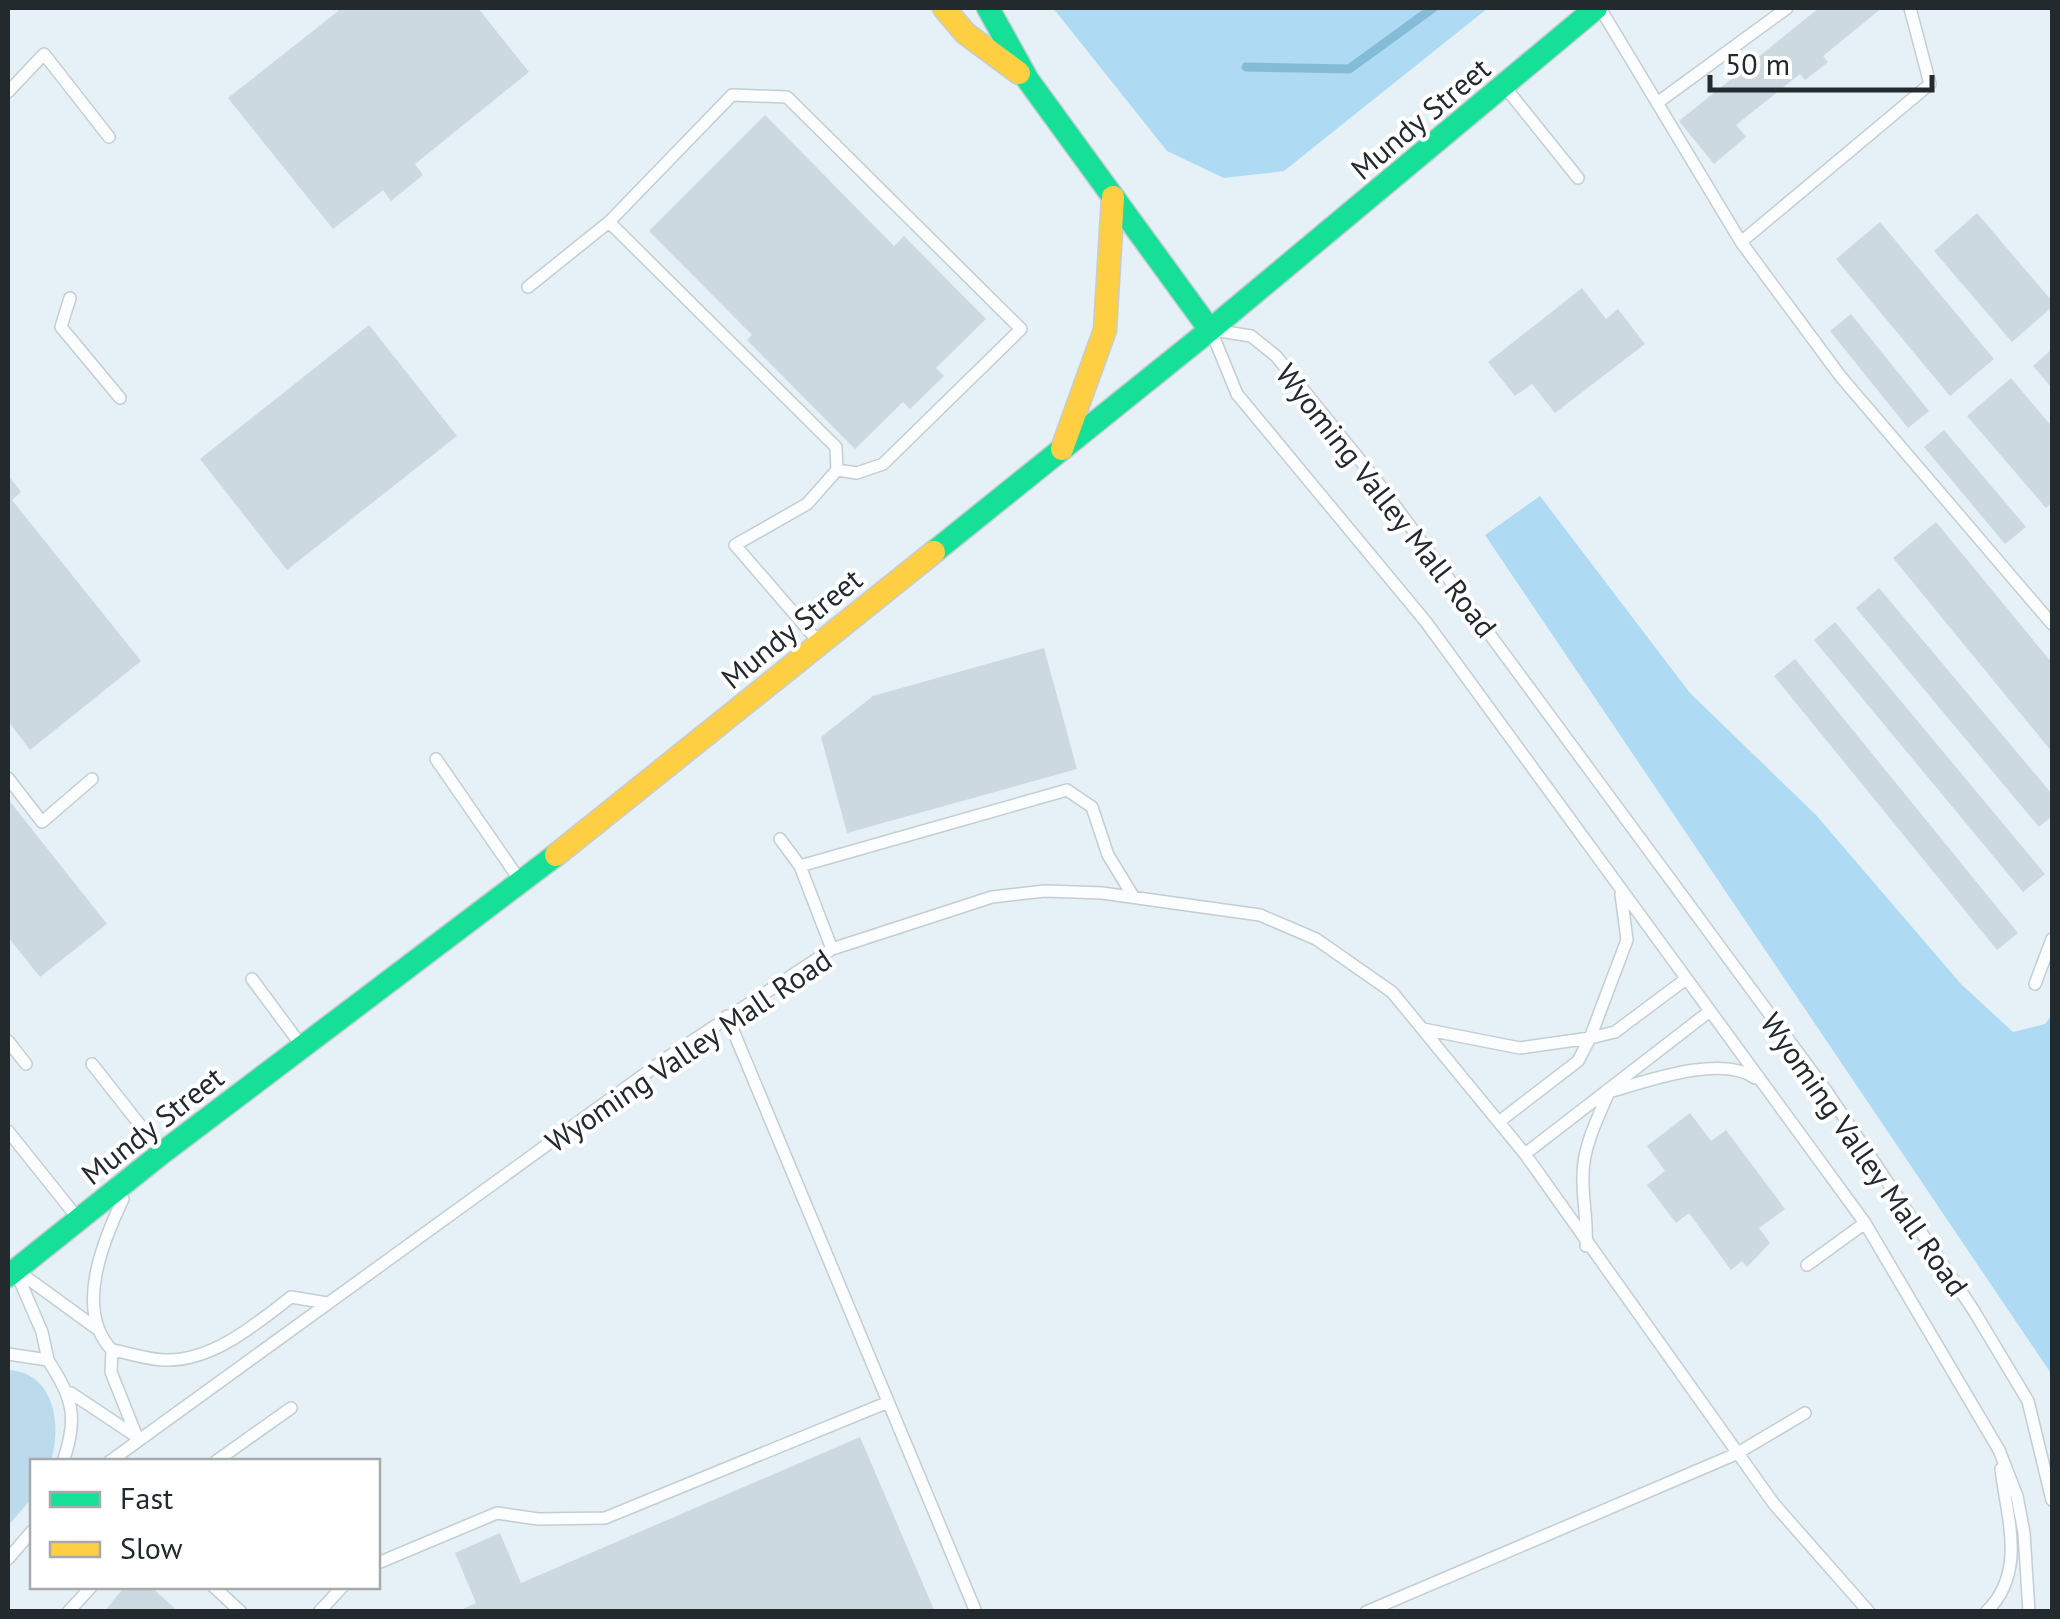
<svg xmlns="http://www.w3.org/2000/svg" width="2060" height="1619" font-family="'PT Sans',sans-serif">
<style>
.green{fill:#bbdaeb}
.forest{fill:#aedbf3}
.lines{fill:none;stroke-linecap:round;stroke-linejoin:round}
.stream{stroke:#84bbd6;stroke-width:9}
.building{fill:#ccd9e0}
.lane-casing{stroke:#c4cdd2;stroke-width:14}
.fast-casing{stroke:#c4cdd2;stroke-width:25}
.slow-casing{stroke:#c4cdd2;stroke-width:25}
.lane{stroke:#fbfdfe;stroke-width:11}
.fast{stroke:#16e098;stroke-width:22}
.slow{stroke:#ffcf43;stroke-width:22}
.labels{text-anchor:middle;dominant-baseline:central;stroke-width:8;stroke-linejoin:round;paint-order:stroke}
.street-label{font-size:30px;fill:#222a2e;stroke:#fff}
</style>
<rect width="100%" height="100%" fill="#e5f1f7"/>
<path class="green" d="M8 1370C55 1372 62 1426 51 1461L32 1462V1498L8 1526Z"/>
<path class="forest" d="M1053 8H1488L1284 171 1224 178 1167 151Z
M1540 496 1690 693 1816 815 1961 984 2013 1032 2045 1024 2052 1015V1375L1485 535Z"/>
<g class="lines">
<path class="stream" d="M1246 67 1349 69 1433 8"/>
</g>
<path class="building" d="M342 8H478L529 72 415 164 423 175 391 201 383 190 333 229 228 98Z
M1819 8H1882L1823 56 1828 62 1805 80 1800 74 1736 125 1746 137 1714 164 1679 121Z
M765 115 894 246 904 236 986 319 936 368 944 376 910 409 903 402 855 449 747 340 752 335 649 231Z
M1977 213 2052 301V307L2012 342 1934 251Z
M1880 222 1994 359 1950 396 1836 259Z
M1582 288 1606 319 1618 309 1645 344 1555 413 1532 384 1515 396 1488 362Z
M1851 314 1929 411 1908 428 1830 331Z
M369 325 457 436 287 570 200 459Z
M2052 349V388L2033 366Z
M2011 378 2052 427V502L2046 508 1967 416Z
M1944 430 2026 527 2005 544 1924 447Z
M8 475 21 492 12 500 141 661 30 750 8 721Z
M1936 522 2052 663V752L1893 558Z
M1879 588 2052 794V816L2039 827 1856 608Z
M1835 622 2045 874 2023 892 1814 640Z
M1044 648 1077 769 847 833 821 737 873 696Z
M1795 659 2018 933 1997 950 1774 676Z
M8 799 107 924 40 977 8 937Z
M1690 1113 1711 1141 1726 1130 1785 1209 1759 1228 1770 1243 1747 1267 1742 1261 1731 1270 1689 1213 1676 1223 1647 1185 1665 1171 1647 1146Z
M860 1437 935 1612H456L476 1603 455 1553 500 1533 521 1583Z
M125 1586H150L179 1612H104Z"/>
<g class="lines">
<defs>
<path id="lane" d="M1600 8 1741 242 1841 377 2052 624
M1505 87 1578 178
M8 92 44 54 109 137
M1657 103 1787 8
M1741 242 1930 84 1910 8
M528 287 609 222
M70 298 61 327 120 398
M1220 331 1251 336 1276 356 1376 480 1827 1092 1974 1311 2028 1401 2052 1500
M1212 333 1237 394 1426 622 1865 1223 1999 1450 2017 1496 2024 1533 2029 1612
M817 640 735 545 807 504 837 470 836 447 609 222 732 95 787 97 1021 329 883 464 857 473 837 470
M436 759 519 879
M8 778 42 822 92 779
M780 839 800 866 1067 790 1092 807 1108 855 1133 896
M800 866 832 949
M252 979 301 1045
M2035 984 2052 939
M727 1016 976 1612
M1423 1029 1520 1048 1590 1038 1627 940 1621 894
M8 1041 26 1064
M92 1064 159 1149
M1500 1121 1578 1061 1590 1038 1615 1032 1686 979
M8 1131 76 1216
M1525 1154 1710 1011
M123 1199C103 1241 74 1311 112 1350 130 1353 148 1360 166 1360 213 1361 256 1324 291 1297L327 1303
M1586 1246C1588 1222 1582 1199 1583 1175 1583 1147 1598 1117 1609 1092 1647 1081 1721 1054 1755 1078
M1807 1265 1865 1223
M19 1272 96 1328
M17 1274 42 1332 48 1360
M112 1350 111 1372 137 1437
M8 1354 48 1360C72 1398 79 1416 63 1462
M71 1393 137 1437
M109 1462 671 1055 832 949 992 897 1045 891 1102 893 1260 915 1316 939 1392 992 1525 1154 1774 1504 1869 1612
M215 1462 291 1408
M8 1559 32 1531
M378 1563 497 1513 538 1519 605 1518 886 1403
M213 1586 241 1612
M68 1612 92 1586
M319 1612 343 1586
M1366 1612 1736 1454 1805 1413
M1986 1612C2027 1573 2007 1518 2001 1469"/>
<path id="fast" d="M988 8 1028 80 1210 330
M934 552 1210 330 1596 8
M8 1276 162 1153 556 855"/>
<path id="slow" d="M944 8 965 33 1019 73
M1062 449 1105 330 1113 197
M556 855 934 552"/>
</defs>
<use href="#lane" class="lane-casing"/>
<use href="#fast" class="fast-casing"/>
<use href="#slow" class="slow-casing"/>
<use href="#lane" class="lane"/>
<use href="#fast" class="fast"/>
<use href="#slow" class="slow"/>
</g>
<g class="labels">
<g class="street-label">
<text transform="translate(1420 118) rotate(-40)">Mundy Street</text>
<text transform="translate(1387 500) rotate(52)">Wyoming Valley Mall Road</text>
<text transform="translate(791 628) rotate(-39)">Mundy Street</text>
<text transform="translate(688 1050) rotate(-34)">Wyoming Valley Mall Road</text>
<text transform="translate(152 1125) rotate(-38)">Mundy Street</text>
<text transform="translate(1865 1154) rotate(55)">Wyoming Valley Mall Road</text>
</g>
</g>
<rect width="2060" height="1619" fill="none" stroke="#222a2e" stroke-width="20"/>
<rect x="30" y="1459" width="350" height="130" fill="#ffffff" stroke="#a7aaab" stroke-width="2.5"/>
<rect x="50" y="1492" width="50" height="15" fill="#16e098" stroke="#a7aaab" stroke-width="2.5"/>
<text x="120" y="1509" font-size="30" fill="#222a2e">Fast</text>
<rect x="50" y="1542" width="50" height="15" fill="#ffcf43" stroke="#a7aaab" stroke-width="2.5"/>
<text x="120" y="1559" font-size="30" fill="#222a2e">Slow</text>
<path d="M1710 75v15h222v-15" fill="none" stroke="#222a2e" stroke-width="5"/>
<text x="1725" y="75" font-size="30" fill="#222a2e" stroke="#ffffff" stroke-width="8" paint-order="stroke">50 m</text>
</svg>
